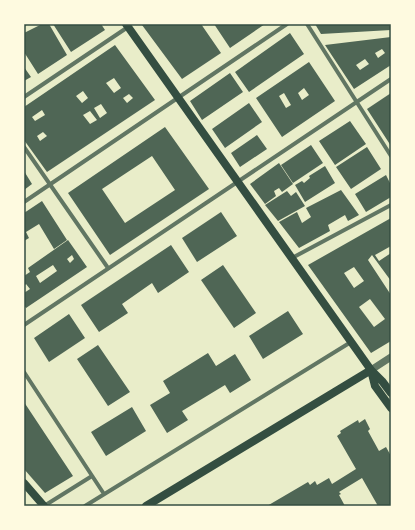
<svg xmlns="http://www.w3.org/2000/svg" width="415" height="530" font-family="Mulish,sans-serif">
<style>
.building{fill:#4f6655;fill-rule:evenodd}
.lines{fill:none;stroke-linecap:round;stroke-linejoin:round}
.pedestrian{stroke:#617663;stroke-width:3.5}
.minor{stroke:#617663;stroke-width:4}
.tertiary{stroke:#617663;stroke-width:7}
.secondary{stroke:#344e41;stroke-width:8}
.neatline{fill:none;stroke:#344e41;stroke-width:1.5}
</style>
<rect width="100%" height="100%" fill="#e9edc9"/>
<path class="building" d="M42 24H49L67 55 38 74 24 52V33Z
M53 24H101L105 30 71 52Z
M144 24H201L221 53 182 79 142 25Z
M214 24H265L230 48Z
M315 24H391V30L321 34Z
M290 33 304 54 249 92 235 72Z
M391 37V65L354 89 325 45ZM382 49 385 53 378 58 375 53ZM365 59 369 64 360 70 356 65Z
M115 45 155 100 47 172 24 140V107ZM114 78 121 88 114 93 106 83ZM83 91 88 98 82 103 76 96ZM129 94 133 98 127 103 123 98ZM101 104 107 113 100 118 94 108ZM42 110 45 115 35 121 32 117ZM90 111 97 120 90 124 83 115ZM43 132 47 136 40 141 37 136Z
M309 62 335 101 282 137 256 98ZM304 88 309 95 302 100 298 93ZM284 93 291 105 286 108 279 96Z
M24 67 31 77 24 81Z
M230 73 243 92 202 120 190 101Z
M391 93V146L367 109Z
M249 103 262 122 225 148 212 129Z
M350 121 366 144 335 165 319 141Z
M165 127 209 189 110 255 68 193ZM152 156 175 190 125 223 102 189Z
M257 135 267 149 240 167 231 153Z
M311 145 323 163 293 183 281 165Z
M367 147 381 169 351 189 336 167Z
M279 163 293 184 282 192 279 188 274 191 276 196 265 204 250 184Z
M325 166 335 183 305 202 295 185 302 181 304 183 310 178 309 176Z
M24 171 32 184 24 190Z
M386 175 391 185V197L366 212 355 194Z
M341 190 359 215 348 221 345 215 328 225 330 231 299 248 279 222 297 212 302 223 311 217 306 208Z
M287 191 291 196 296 192 305 206 278 221 265 205Z
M42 201 67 240 54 249 39 224 26 232 29 238 24 241V213Z
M221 212 237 236 197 262 182 238Z
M391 218V246L375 255 379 261 391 253V281L372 255 368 260 391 295V341L371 353 308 265ZM354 267 364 281 354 288 344 273ZM370 299 385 319 374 327 359 307Z
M68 240 87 267 26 308 24 305V293L30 289 26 284 24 286V276L30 272 28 268ZM72 255 74 259 70 263 67 259ZM53 265 57 271 40 283 36 276Z
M171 245 189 272 158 293 152 283 122 304 128 313 99 332 81 305Z
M223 265 256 313 234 328 201 280Z
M288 311 303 334 263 359 249 336Z
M69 314 85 338 49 362 34 338Z
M98 345 130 392 108 406 77 359Z
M208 353 216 366 235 354 251 380 230 393 225 385 182 411 188 420 167 433 150 405 170 393 163 381Z
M24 402 73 476 45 493 24 469Z
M132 407 146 431 106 456 91 432Z
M365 419 370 429 368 431 379 451 386 447 391 456V506H378L362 478 339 492 341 494 339 495 345 506H267L308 482 310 485 315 481 317 485 329 478 332 484 356 469 337 436 341 433 340 431 358 420 359 423Z"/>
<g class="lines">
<path class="pedestrian" d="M24 25 25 24"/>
<path class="minor" d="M307 24 391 156
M24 97 128 27
M24 147 108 268
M24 202 287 24
M292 258 391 205
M24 325 391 79
M24 372 104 494
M44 506 92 476
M85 506 351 342"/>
<path class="tertiary" d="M371 370 391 357"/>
<path class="secondary" d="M126 24 371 370 382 381 391 393
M371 370 375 386 391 408
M24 483 44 506
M146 506 371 370"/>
</g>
<rect width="415" height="530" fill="none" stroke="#fefae0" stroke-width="50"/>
<rect x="25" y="25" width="365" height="480" class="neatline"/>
</svg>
